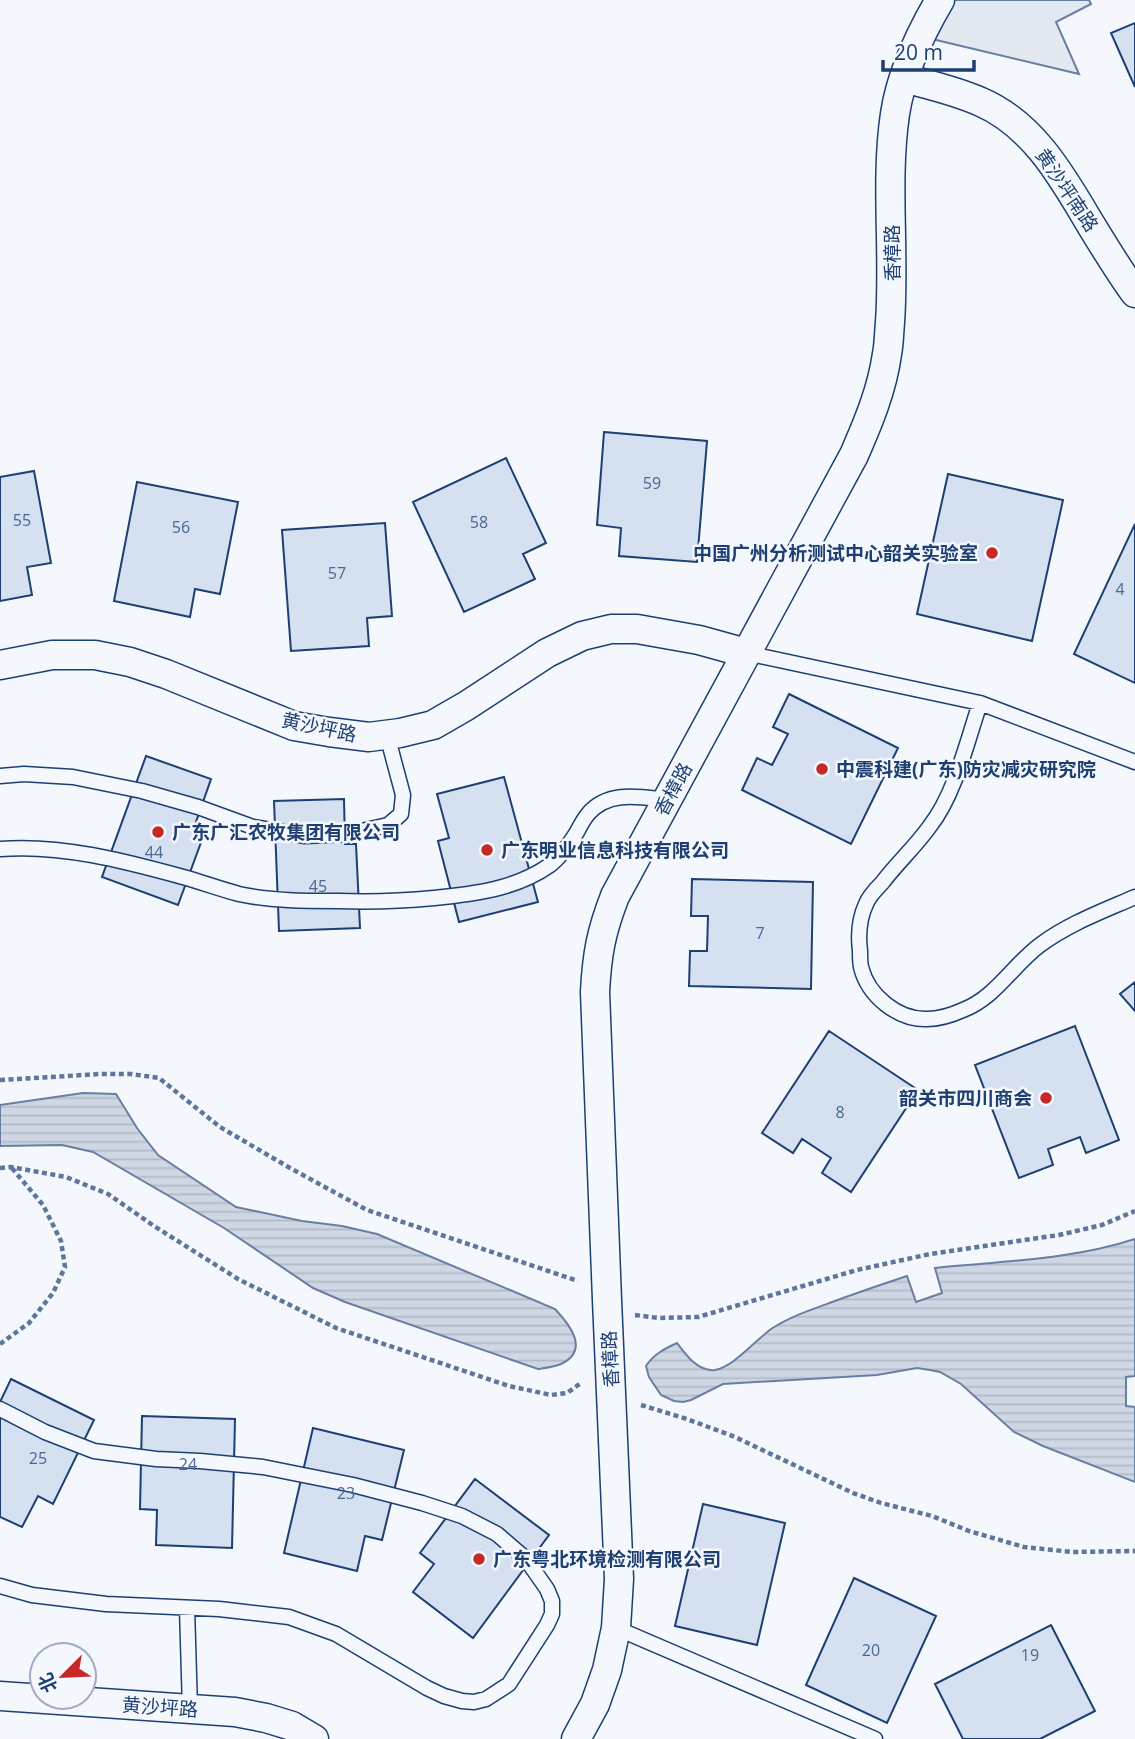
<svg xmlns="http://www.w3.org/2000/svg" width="1135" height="1739" font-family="'Open Sans','Noto Sans SC',sans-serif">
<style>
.green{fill:#e3e9f0;stroke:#687fa3;stroke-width:2}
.water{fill:url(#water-rules);stroke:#687fa3;stroke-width:2}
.building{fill:#d5e0f0;stroke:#1d3f73;stroke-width:2}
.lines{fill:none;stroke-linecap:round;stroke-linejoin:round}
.service-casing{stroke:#1d3f73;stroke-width:17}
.minor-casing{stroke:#1d3f73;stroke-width:31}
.path{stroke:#5e769c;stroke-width:4.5;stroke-dasharray:5 3.5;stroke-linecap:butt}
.service{stroke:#f4f7fb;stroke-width:14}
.minor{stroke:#f4f7fb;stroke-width:28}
.poi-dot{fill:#c62828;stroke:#f4f7fb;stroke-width:2.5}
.labels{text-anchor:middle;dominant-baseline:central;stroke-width:5;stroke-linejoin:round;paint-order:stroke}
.number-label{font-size:16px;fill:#4b6792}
.street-label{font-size:19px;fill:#1d3f73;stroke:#f4f7fb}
.poi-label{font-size:19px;font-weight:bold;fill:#1d3f73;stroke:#f4f7fb;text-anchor:start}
</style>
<defs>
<pattern id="water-rules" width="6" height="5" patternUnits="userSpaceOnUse" patternTransform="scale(1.75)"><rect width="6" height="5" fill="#cfd7e4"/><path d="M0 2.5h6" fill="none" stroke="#b1bac7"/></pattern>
</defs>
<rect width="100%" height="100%" fill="#f4f7fb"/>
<path class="green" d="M954 0H1089L1091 4 1056 22 1079 74 932 39Z"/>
<path class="water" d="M83 1093 116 1094 137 1128 158 1155 236 1207 302 1221 342 1226 377 1234 555 1309C570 1325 590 1350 561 1364 554 1367 545 1368 538 1369L345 1302 313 1288 224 1228 93 1152 62 1145 0 1146V1105Z
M1135 1239V1376L1126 1377V1406L1135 1407V1482L1043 1446 1014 1432 961 1384 940 1372 930 1370 917 1368 877 1375 723 1384 691 1400 683 1402 674 1401 661 1395 649 1377 646 1366C654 1354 664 1349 677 1343 686 1355 698 1372 715 1370 733 1367 756 1340 771 1329 791 1316 813 1309 835 1301 859 1292 883 1284 907 1276L916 1302 942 1293 935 1268C1002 1261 1071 1260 1135 1239Z"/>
<path class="building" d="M1135 23V87L1111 33Z
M604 432 707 441 697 562 619 556 621 528 597 525Z
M506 458 546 543 523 554 535 579 464 612 413 502Z
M34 471 51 563 27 567 32 595 0 601V477Z
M948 474 1063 500 1032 641 917 614Z
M137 482 238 502 220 594 195 589 190 617 114 601Z
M385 523 392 616 367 618 369 646 291 651 282 530Z
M1135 524V683L1074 654Z
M789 694 898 748 851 844 742 790 757 758 772 765 788 734 773 727Z
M146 756 211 779 196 822 207 826 178 905 102 877Z
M504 777 538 902 459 922 438 841 449 838 437 794Z
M344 799 345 844H356L360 928 279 931 274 801Z
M692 879 813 882 811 989 689 986 690 951H707L708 916H691Z
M1135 982V1011L1120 994Z
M1075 1026 1119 1140 1086 1153 1080 1137 1048 1149 1053 1165 1019 1178 975 1065Z
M829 1031 918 1090 851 1192 822 1173 831 1158 802 1139 793 1153 762 1133Z
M11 1379 94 1420 53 1504 38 1496 22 1527 0 1517V1402Z
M142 1416 235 1419 232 1548 156 1545 157 1510 140 1509Z
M313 1428 404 1450 382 1540 365 1536 357 1571 284 1553Z
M475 1479 549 1535 473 1638 413 1592 434 1564 420 1553Z
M703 1504 785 1523 757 1645 675 1626Z
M854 1578 936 1616 887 1723 806 1685Z
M1051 1625 1095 1711 1040 1739H963L935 1684Z"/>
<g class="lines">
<defs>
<path id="service" d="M746 653 980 703 1135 762
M980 703C967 742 955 794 930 826 916 846 897 863 882 883 876 889 869 896 866 904 859 919 858 935 860 951 860 956 860 962 861 967 868 996 898 1020 927 1019 939 1019 952 1015 963 1010 995 998 1013 965 1040 945 1068 924 1103 911 1135 897
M0 776 24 774 73 777 142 791 198 807 253 827 305 836 348 834 388 825 401 814 403 795 387 735
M0 849C60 844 125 861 183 877 201 882 220 889 239 894 271 901 306 901 339 901 371 902 403 901 434 898 475 894 516 889 550 865 561 857 570 843 577 832 580 826 584 819 588 814 608 790 640 797 667 800
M0 1409 45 1432 94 1451 156 1459 200 1461 263 1467 353 1485 422 1503 462 1516 497 1534 526 1559 547 1589 552 1601V1614L547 1625 509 1684 486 1699 474 1702 462 1701 444 1696 427 1688 336 1634 289 1617 219 1609 106 1604 32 1595 0 1586
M187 1608 190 1709
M616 1628 875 1739"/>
<path id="minor" d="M904 78C930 85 957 91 981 102 1034 125 1063 178 1091 225 1105 248 1119 271 1135 293
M0 665 52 655H95L130 662 166 674 294 726 329 732 369 737 400 733 433 725 466 706 547 653 582 636 611 629H637L699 640 746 653
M0 1696 235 1712 266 1718 292 1726 314 1739
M576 1739 595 1704 607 1670 616 1628 619 1579 607 1300 595 992C597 954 601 932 615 896L854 455C868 423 882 390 887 354 889 344 889 333 890 322 895 253 885 181 895 114 901 74 920 34 940 0"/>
</defs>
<use href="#service" class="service-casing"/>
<use href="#minor" class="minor-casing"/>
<path class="path" d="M0 1080 100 1074H131L159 1078 220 1127 290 1168 367 1210 578 1281
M0 1168 11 1167 66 1177 108 1194 154 1226 238 1279 336 1328 509 1386 551 1395 567 1393 581 1383
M635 1315 659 1318 698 1317 857 1270 930 1254 1059 1235 1102 1225 1135 1211
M0 1344 29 1323 53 1293 65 1267 61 1241 43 1205 11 1167
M641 1405 687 1419 735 1437 853 1493 881 1503 932 1516 969 1531 1024 1547 1072 1552 1135 1551"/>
<use href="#service" class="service"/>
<use href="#minor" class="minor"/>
</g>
<g class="poi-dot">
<circle cx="992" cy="553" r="7"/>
<circle cx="822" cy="769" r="7"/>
<circle cx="158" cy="832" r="7"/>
<circle cx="487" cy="850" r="7"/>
<circle cx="1046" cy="1098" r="7"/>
<circle cx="479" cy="1559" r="7"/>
</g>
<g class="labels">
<g class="number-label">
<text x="652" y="483">59</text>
<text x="22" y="520">55</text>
<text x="479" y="522">58</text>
<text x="181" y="527">56</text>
<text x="337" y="573">57</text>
<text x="1120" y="589">4</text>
<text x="154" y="852">44</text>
<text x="318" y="886">45</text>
<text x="760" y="933">7</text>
<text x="840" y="1112">8</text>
<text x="38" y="1458">25</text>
<text x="188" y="1464">24</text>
<text x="346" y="1493">23</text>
<text x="871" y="1650">20</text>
<text x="1030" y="1655">19</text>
</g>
<g class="street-label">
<text transform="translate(1067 190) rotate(56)">黄沙坪南路</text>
<text transform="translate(892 253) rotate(-90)">香樟路</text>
<text transform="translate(319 727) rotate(12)">黄沙坪路</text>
<text transform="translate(673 789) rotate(-62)">香樟路</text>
<text transform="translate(610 1359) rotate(-93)">香樟路</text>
<text transform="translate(160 1707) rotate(4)">黄沙坪路</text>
</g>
<g class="poi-label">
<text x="978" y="553" text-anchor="end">中国广州分析测试中心韶关实验室</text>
<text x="836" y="769">中震科建(广东)防灾减灾研究院</text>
<text x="172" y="832">广东广汇农牧集团有限公司</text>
<text x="501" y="850">广东明业信息科技有限公司</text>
<text x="1032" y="1098" text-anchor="end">韶关市四川商会</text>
<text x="493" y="1559">广东粤北环境检测有限公司</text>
</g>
</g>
<g transform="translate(63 1676) rotate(246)"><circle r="33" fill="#f4f7fb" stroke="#9eadc5" stroke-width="2"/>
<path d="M0-5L12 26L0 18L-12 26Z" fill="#c62828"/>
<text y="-10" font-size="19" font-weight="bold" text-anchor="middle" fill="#1d3f73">北</text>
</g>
<path d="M883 60v10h91v-10" fill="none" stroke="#1d3f73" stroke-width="3.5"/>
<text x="894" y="60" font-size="21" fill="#1d3f73" stroke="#f4f7fb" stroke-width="5" paint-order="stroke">20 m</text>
</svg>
